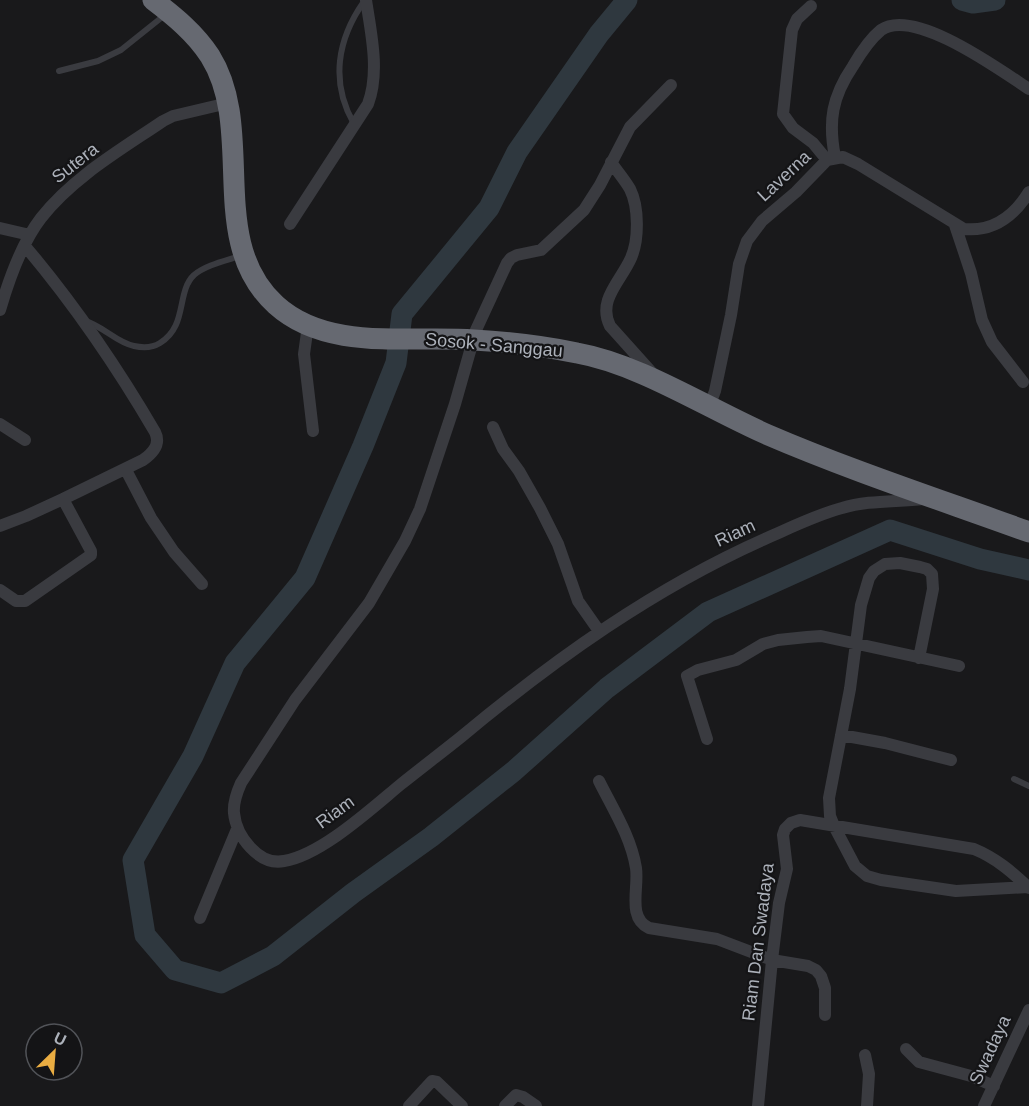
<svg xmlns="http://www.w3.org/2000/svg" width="1029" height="1106" font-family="Helvetica,sans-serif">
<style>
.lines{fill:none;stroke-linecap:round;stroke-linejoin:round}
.river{stroke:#2f383f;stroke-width:21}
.lane{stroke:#3a3b40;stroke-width:6}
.street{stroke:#3a3b40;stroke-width:12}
.highway{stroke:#666971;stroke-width:21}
.labels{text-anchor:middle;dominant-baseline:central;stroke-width:4.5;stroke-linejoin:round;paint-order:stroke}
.street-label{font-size:18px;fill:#acb1ba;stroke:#141416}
</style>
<rect width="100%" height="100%" fill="#19191b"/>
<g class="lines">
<path class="river" d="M627 0 599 34 517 152 489 208 402 314 396 363 363 446 305 578 235 663 193 756 133 860 145 935 175 970 221 983 273 956 353 893 431 837 514 771 607 688 708 612 890 530 980 559 1029 570
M962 0 973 3 995 0"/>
<path class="lane" d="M59 71 98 61 121 50 166 14
M354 124C330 82 337 39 365 0
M85 321C103 326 117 343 134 346 143 348 152 348 160 343 188 326 176 292 194 275 206 265 225 261 240 256
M1014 779 1029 786"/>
<path class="street" d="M811 6 797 19 792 30 783 114 793 128 813 143 827 160
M671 85 630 127 600 185 584 210 541 250 517 255 511 258 507 263 476 330 455 404 420 509 405 541 369 603 295 700 241 783C237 792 233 803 234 813 236 836 259 866 284 861 321 855 371 809 400 785 420 769 441 753 461 737 555 659 654 588 767 538 792 527 816 515 842 508 868 500 897 502 923 499
M835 157C828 121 832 97 853 66 860 54 870 39 881 30 914 7 1000 70 1029 89
M611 162C617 171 625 180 630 189 639 207 639 240 631 258 621 281 597 300 610 326L654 375
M290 224 368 104C380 72 371 33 366 0
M955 225 971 273 982 320 992 342 1023 382
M0 228 30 235
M0 310C9 279 21 244 41 218 73 177 122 149 163 121L173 116 228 103
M308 325 304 354 313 431
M709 407 715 391 731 315 739 264 747 241 762 221 796 192 827 160 843 157 858 164 964 229C994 232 1014 216 1029 192
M0 424 25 440
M493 427 503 449 519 471 540 508 558 544 578 601 599 631
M126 470 151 518 174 552 202 584
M0 526 26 516 63 499
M0 590 16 601H25L91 555V551L63 499 143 460C153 453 161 444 155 432 117 367 74 304 25 246
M919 658 933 589 932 574 927 569 920 567 900 563 885 564 874 571 869 578 861 605 850 689 829 798 830 816 834 826 855 866 867 876 881 880 956 891 1028 887
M841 735 885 743 951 760
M707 739 687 676 698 670 736 660 763 644 778 640 807 637 821 636 959 666
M599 781C613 809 631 837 636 868 639 888 627 918 649 928L717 939 772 960 808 966 816 970 821 976 825 988V1015
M200 918 237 829
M906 1049 919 1062 971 1076 994 1086
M865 1055 869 1074 867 1106
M409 1106 432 1081 437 1082 462 1106
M505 1106 516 1095 523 1097 536 1106
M758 1106 772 960 779 903 787 869 783 835 785 829 791 823 800 820 974 849C996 858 1012 872 1029 888
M984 1106 1029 1010"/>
<path class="highway" d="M153 0C174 16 195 33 210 56 257 131 205 241 276 305 328 352 409 335 474 340 508 342 543 346 577 353 639 364 707 408 766 434 852 471 941 500 1029 532"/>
</g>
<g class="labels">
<g class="street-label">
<text transform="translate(75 163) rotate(-38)">Sutera</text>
<text transform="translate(784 176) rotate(-43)">Laverna</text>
<text transform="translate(494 345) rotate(5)">Sosok - Sanggau</text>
<text transform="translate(735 533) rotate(-25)">Riam</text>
<text transform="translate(335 812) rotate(-36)">Riam</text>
<text transform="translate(758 942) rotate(-83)">Riam Dan Swadaya</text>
<text transform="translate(990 1050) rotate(-65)">Swadaya</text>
</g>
</g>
<g transform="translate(54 1052) rotate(25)"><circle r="28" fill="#141416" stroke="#515358" stroke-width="1.5"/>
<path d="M0-4.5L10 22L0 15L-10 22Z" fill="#eaad42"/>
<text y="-9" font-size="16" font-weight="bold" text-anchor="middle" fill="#acb1ba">U</text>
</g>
</svg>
